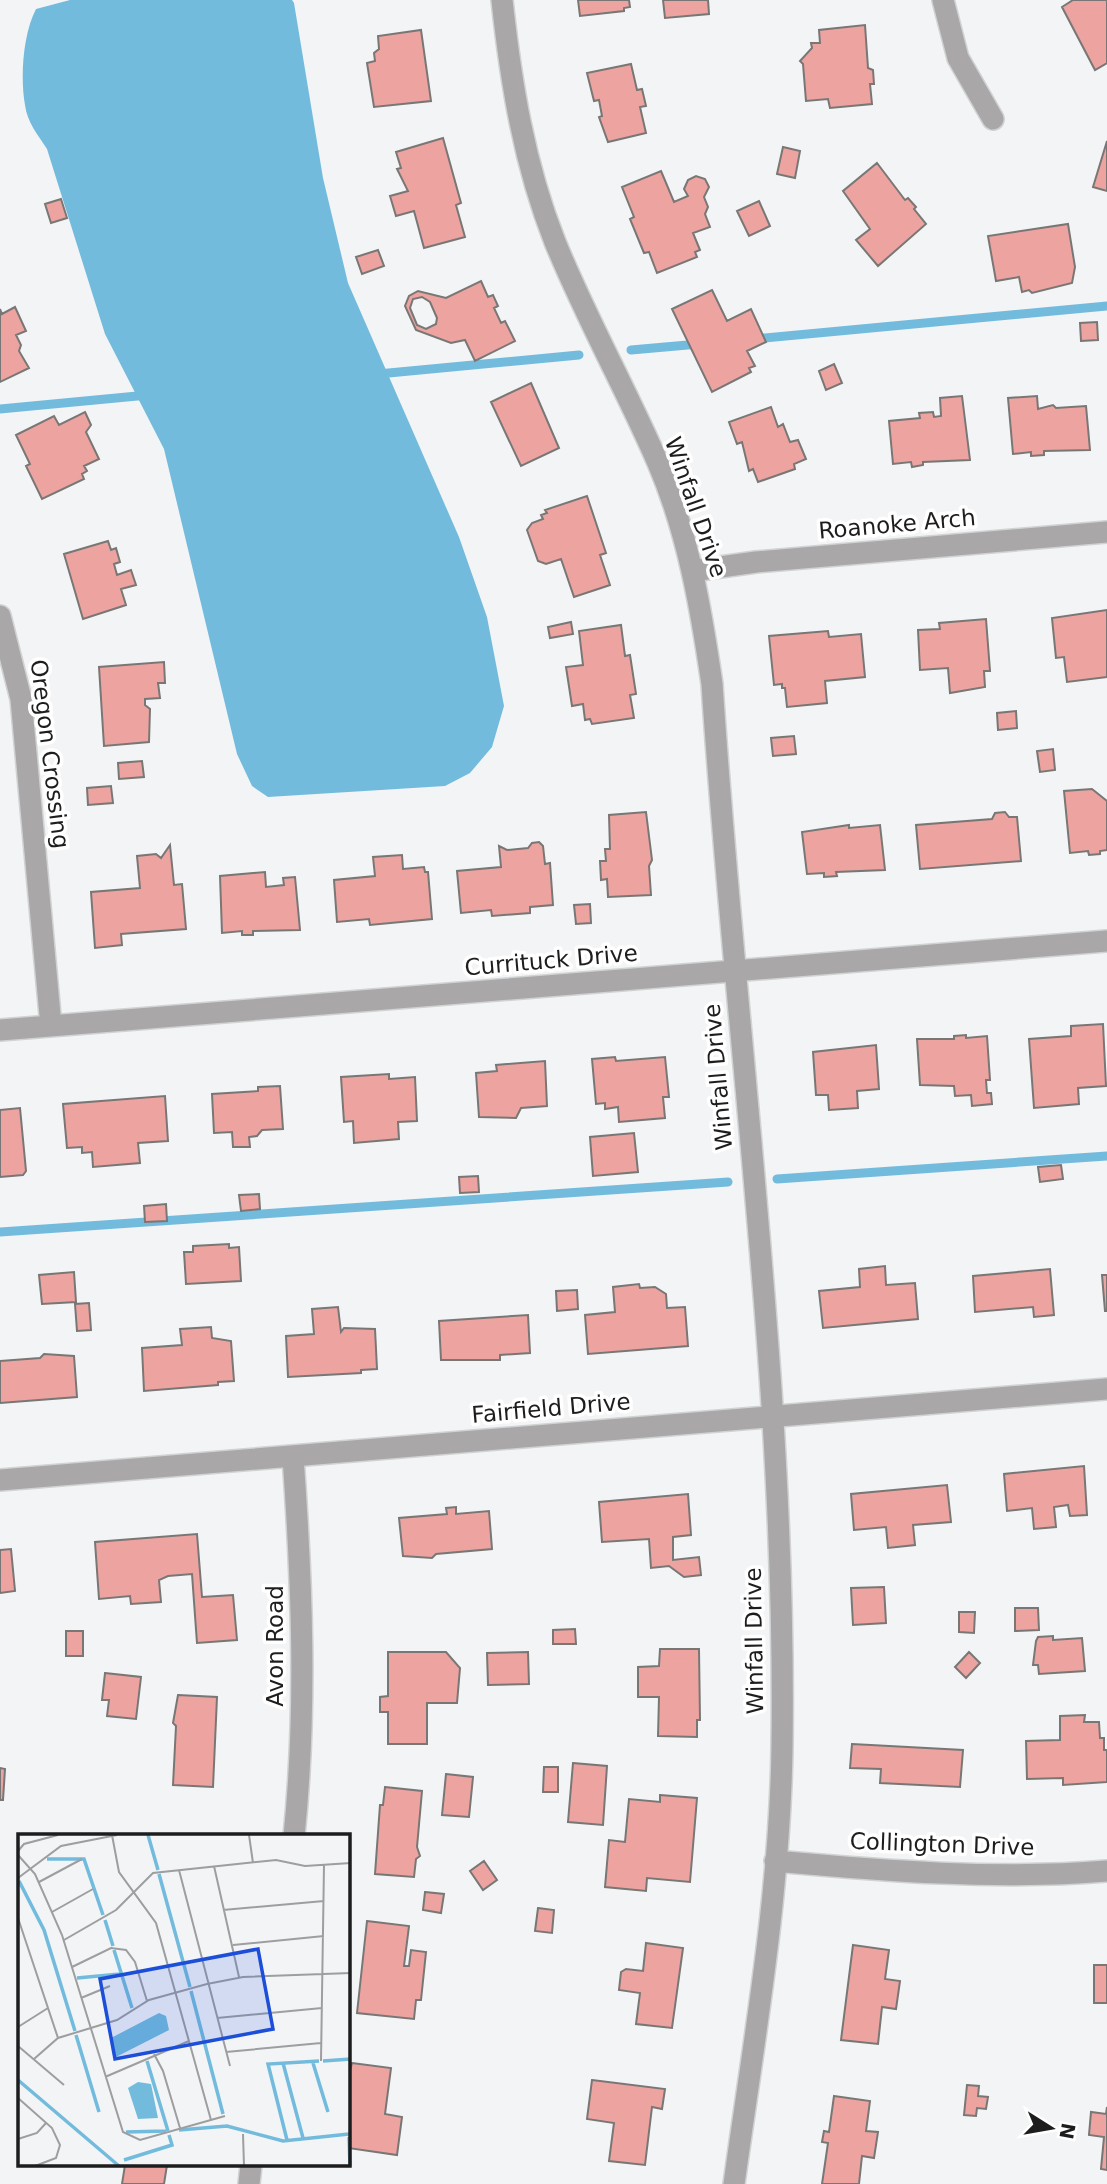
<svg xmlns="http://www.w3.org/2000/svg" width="1107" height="2184" font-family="'DejaVu Sans',sans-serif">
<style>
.water{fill:#73bbdd}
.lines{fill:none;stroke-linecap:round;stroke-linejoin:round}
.stream{stroke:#73bbdd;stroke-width:9}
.building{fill:#eda4a0;stroke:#797776;stroke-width:2;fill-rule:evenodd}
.minor-casing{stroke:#d1d2d3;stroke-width:24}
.minor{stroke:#a9a7a7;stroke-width:21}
.labels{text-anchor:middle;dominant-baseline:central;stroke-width:7;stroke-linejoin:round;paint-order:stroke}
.street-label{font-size:23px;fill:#1d1d1e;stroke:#fff}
.inset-river{fill:none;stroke:#73bbdd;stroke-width:3.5}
.inset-road{fill:none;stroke:#9d9ea0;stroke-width:2}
.view{fill:#1d4ed8;fill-opacity:0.15;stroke:#1d4ed8;stroke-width:3.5}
.inset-edge{fill:none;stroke:#1d1d1e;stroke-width:3.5}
</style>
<rect width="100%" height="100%" fill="#f3f4f6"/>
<path class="water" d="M70 0H292L294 3 323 178 348 283 459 537 487 617 504 706 492 747 470 773 445 786 268 797 252 786 237 754 164 449 105 334 47 149C38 135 27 122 25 105 20 77 23 34 36 9Z"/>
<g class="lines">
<path class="stream" d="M755 339 1107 306
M631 350 699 344
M378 374 579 355
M0 409 148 395
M777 1179 1107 1156
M0 1232 728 1182"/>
</g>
<path class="building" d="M578 0H629L630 7 624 8V11L580 16Z
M663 0H708L709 14 665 18Z
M1073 0H1107V63L1095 70 1062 7Z
M865 25 868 68 873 70 874 84H870L872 104 830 108 828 99 806 101 803 64 800 61 812 48 811 43H820L819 30Z
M421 30 431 101 374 107 367 63 375 61 374 53 379 49 378 36Z
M631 64 637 90 642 89 646 106 640 107 646 133 608 142 599 117 602 116 599 100 594 101 587 73Z
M443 138 461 203 456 205 465 237 424 248 414 211 396 216 390 196 408 191 397 169 401 168 396 152Z
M1107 141V191L1093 187Z
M783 147 800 151 795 178 777 174Z
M877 163 905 200 908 198 916 207 914 209 926 224 878 266 856 240 870 229 843 191Z
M661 171 674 202 688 196 684 189 688 180 696 176 705 179 709 187 704 197 708 207 705 214 710 227 693 233 700 250 695 252 697 257 657 273 649 252 644 253 630 219 634 217 622 187Z
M61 199 67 218 51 223 45 204Z
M759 201 770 226 749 236 737 211Z
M1068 224 1075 267 1072 283 1032 293 1029 290 1022 292 1019 277 996 281 988 236Z
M378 250 384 266 362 274 356 257Z
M481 281 488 297 493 295 498 306 494 308 501 323 505 321 515 341 475 361 465 340 451 343 416 330 405 306 409 296 418 291 446 298ZM422 297 430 302 437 318 436 324 426 329 417 325 410 308 413 299Z
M712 290 727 321 751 309 766 342 747 351 755 366 749 368 751 372 712 392 672 309Z
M15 307 26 331 16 335 21 345 19 351 29 368 0 382V309L2 314Z
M1097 322 1098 340 1081 341 1080 323Z
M834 364 842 383 826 390 819 371Z
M531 383 559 448 521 466 491 402Z
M962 396 970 460 923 462V465L912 467 911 462 893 464 889 421 920 418 919 413 933 412 934 417 941 416 940 398Z
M1037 396 1038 409 1053 405 1056 408 1086 406 1090 450 1044 451V455L1031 456V452L1013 454 1008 398Z
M771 407 778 427 783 424 790 442 798 440 806 459 794 464 795 469 758 482 753 469 749 471 742 442 737 444 729 422Z
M85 412 91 425 86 432 99 459 84 466 87 471 82 474 84 479 42 499 26 466 30 464 16 435 54 416 59 425Z
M587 496 606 553 600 555 610 585 574 597 561 559 546 564 538 561 527 530 532 523 543 519 541 515 547 513 545 510Z
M108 541 111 550 116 548 120 562 114 564 117 575 131 570 136 585 121 589 126 605 83 619 64 554Z
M1107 610V677L1067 682 1064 657 1056 658 1052 618Z
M986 619 990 671H984L985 687 950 693 948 668 920 670 918 630 940 629 939 623Z
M571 622 573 634 550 638 548 627Z
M621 625 625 656 630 655 636 694 630 695 634 718 592 724 590 719 585 720 583 704 572 706 566 667 583 665 579 631Z
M828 631 829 637 861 634 865 677 825 681 827 703 787 707 785 688H782V684L774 685 769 636Z
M164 662 165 683H158L160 698 145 699V705L150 709 149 742 104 746 99 667Z
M1016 711 1017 728 998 730 997 713Z
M794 736 796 754 773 756 771 738Z
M1053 749 1055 770 1040 772 1037 751Z
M142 761 144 777 119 779 118 763Z
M111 786 113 803 88 805 87 788Z
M1092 789 1107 801V850L1100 851V854L1089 855 1088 851 1070 853 1064 791Z
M646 812 652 860 649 866 651 895 608 897 607 879 601 880 600 861H606L605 849H610L609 815Z
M1005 812 1009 817H1017L1021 861 920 869 916 825 992 819 995 813Z
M849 825V828L880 825 885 870 836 872 837 876 824 877V873L807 874 802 832Z
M539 842 543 846 545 864 550 863 553 905 530 907V913L492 916 491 910 461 913 457 871 501 867 499 846 507 850 528 848 532 843Z
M170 845 174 885 182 884 186 929 121 934 122 945 95 948 91 892 140 888 137 856 156 854 161 858Z
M402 855 403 869 424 867 425 872H428L432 919 370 925 369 919 337 922 334 880 375 876 373 857Z
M265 872 266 887 284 885 283 878 295 877 300 930 253 931V935H242V931L222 933 220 876Z
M590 904 591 923 576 924 574 905Z
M1103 1024 1106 1086 1078 1088 1079 1104 1034 1108 1029 1039 1071 1036V1026Z
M966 1035V1038L987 1036 990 1080H986L987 1093H991L992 1104 972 1106 971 1095 955 1096 954 1086 920 1085 917 1039H954V1036Z
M876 1045 879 1089 857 1091 858 1108 829 1110 828 1095H816L813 1052Z
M615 1057 616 1061 665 1057 669 1097H663L665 1118 619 1122 618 1107 605 1109V1103L596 1104 592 1059Z
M545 1061 547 1106 521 1108 516 1118 479 1117 476 1073 497 1071 496 1065Z
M389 1074V1079L415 1077 417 1121 398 1122 399 1139 354 1143 353 1121 344 1122 341 1077Z
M280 1086 283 1129 262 1130 257 1136 249 1137 250 1147H233L232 1132 214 1133 212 1094 258 1091V1087Z
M165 1096 168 1141 138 1143 140 1163 93 1167 92 1152 82 1153V1147L67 1148 63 1104Z
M20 1108 26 1171 23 1175 0 1177V1110Z
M634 1133 638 1172 593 1176 590 1137Z
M1061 1165 1063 1179 1040 1182 1038 1167Z
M478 1176 479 1192 460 1193 459 1177Z
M259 1194 260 1209 241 1211 239 1195Z
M166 1204 167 1221 145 1222 144 1206Z
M229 1244V1248L239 1247 241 1281 186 1284 184 1252H193V1246Z
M885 1266 886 1285 915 1283 918 1319 823 1328 819 1291 860 1287 859 1269Z
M1050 1269 1054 1315 1034 1317 1033 1307 975 1312 973 1276Z
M74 1272 76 1302 42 1304 39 1275Z
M1102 1275H1107V1311H1105Z
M639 1284 640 1288 655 1287 666 1294 667 1308 685 1307 688 1346 588 1354 585 1315 615 1312 613 1287Z
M577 1290 578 1309 557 1311 556 1291Z
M89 1303 91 1330 77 1331 75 1304Z
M338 1307 341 1332 344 1328 375 1329 377 1369 361 1370V1373L288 1377 286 1336 314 1334 312 1309Z
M528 1315 530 1353 500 1355V1360H441L439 1321Z
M211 1327 212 1338 231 1341 234 1381 218 1382V1385L144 1391 142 1348 182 1345 180 1329Z
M44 1354 74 1356 77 1397 0 1403V1361L40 1358Z
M1084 1466 1087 1515 1070 1516 1068 1505 1054 1507 1056 1527 1034 1529 1032 1508 1007 1511 1004 1474Z
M947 1485 951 1522 913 1525 915 1545 888 1548 886 1527 854 1530 851 1494Z
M688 1494 691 1535 673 1537V1560L699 1557 701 1575 684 1577 669 1566 651 1568 649 1539 602 1542 599 1502Z
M456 1507V1514L489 1511 492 1549 436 1554 432 1558 403 1556 399 1518 447 1514 446 1508Z
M197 1534 202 1597 233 1595 237 1640 197 1643 192 1574 168 1576 159 1580 161 1602 131 1604 130 1596 99 1599 95 1542Z
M11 1549 15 1591 0 1593V1550Z
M884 1587 886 1623 853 1625 851 1588Z
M1015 1608H1038L1039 1630 1015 1631Z
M959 1612H975L974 1633 959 1632Z
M575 1629 576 1644H553V1630Z
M66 1631H83V1656H66Z
M1053 1636V1640L1082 1638 1085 1671 1039 1674 1038 1665H1033L1036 1641 1038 1637Z
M660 1649H699L700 1720H697V1737L658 1736 659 1697H638V1667L659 1666Z
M388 1652H446L460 1668 457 1703H427V1744H388V1712H380V1697L388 1696Z
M528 1652 529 1684 488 1685 487 1653Z
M969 1652 980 1663 966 1678 955 1667Z
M105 1673 141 1677 136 1719 107 1716 109 1700H102Z
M178 1695 217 1697 213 1787 173 1785 176 1726 173 1723Z
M1085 1715 1084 1722H1099L1100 1738H1104V1750H1107V1782L1063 1785V1778L1027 1779 1026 1741 1060 1740V1716Z
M852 1744 963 1750 960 1787 880 1783 881 1769 850 1768Z
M573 1763 607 1766 603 1825 568 1822Z
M544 1767H558V1792H543Z
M0 1768 5 1769 3 1800H0Z
M446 1774 473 1777 469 1817 442 1815Z
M385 1787 422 1791 417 1847 420 1856 416 1859 414 1877 375 1874 380 1805H383Z
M660 1795 697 1798 690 1882 647 1878 646 1891 605 1887 609 1840 625 1842 629 1799 660 1802Z
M484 1861 497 1880 483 1890 470 1871Z
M425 1892 444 1894 441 1913 423 1910Z
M538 1908 554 1910 552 1933 535 1931Z
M367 1921 409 1926 404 1966H409L411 1950 426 1952 421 2000H416L414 2019 357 2013Z
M646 1943 683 1948 672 2028 636 2024 640 1993 619 1990 621 1972 626 1969 643 1971Z
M853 1945 889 1950 885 1979 900 1981 896 2009 882 2007 878 2044 841 2040Z
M1094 1965H1107V2003H1094Z
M352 2063 391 2068 385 2114 402 2117 397 2155 348 2148V2078Z
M592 2080 665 2089 662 2109 652 2107 645 2165 609 2161 614 2123 587 2119Z
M967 2085 979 2086 978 2096 988 2097 986 2109 977 2108 976 2116 964 2115Z
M834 2096 870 2101 866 2131 878 2132 874 2158 862 2156 859 2184H822L828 2143 822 2142 824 2131 829 2132Z
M1107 2107V2170L1101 2169 1104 2137 1089 2135 1091 2112 1106 2114Z
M125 2165H167L164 2184H122Z"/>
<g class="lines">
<defs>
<path id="minor" d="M502 0C511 83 524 164 555 242 586 318 626 389 658 463 688 533 701 609 712 684 735 1038 787 1392 782 1748 780 1894 754 2040 734 2184
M943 0 958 58 993 119
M692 571 756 562 1107 532
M0 616 21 699 51 1026
M0 1030 1107 941
M293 1457C302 1583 307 1710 294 1836
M0 1480 1107 1389
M775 1861C885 1871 997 1880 1107 1871
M249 2184 251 2165"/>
</defs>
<use href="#minor" class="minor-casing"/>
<use href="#minor" class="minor"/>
</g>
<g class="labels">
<g class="street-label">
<text transform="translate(696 507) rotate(71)">Winfall Drive</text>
<text transform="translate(897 524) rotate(-5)">Roanoke Arch</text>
<text transform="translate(50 754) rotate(83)">Oregon Crossing</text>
<text transform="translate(551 960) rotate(-5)">Currituck Drive</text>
<text transform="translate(718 1077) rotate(-95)">Winfall Drive</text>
<text transform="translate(551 1408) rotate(-5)">Fairfield Drive</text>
<text transform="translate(754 1641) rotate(-91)">Winfall Drive</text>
<text transform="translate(275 1646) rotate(-90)">Avon Road</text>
<text transform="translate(942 1844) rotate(2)">Collington Drive</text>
</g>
</g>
<g transform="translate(18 1834)">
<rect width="332" height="332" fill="#f3f4f6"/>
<path d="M141 179 148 182 151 196 98 223 93 204ZM120 248 133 250 140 284 120 285 110 254Z" fill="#73bbdd"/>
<path class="inset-river" d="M130 1 140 36M29 25H66L85 81M141 40 172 153M1 47 26 96 57 197M87 86 95 112M96 116 114 174M59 144 102 140M173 157 205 280M58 201 81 278M129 227 150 297M305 227 333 225M265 229 285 304M295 229 310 278M0 246 101 332M161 296 209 292 265 307 331 300M108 298 148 297M331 303 332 332M269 306 250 230 301 227M106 326 154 311 151 301"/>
<path class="inset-road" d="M94 1 101 38 138 89 193 286M231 1 235 29M0 17 6 10 40 1M0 21 17 40 44 101 105 298 122 306 207 282M196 32 221 143M161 36 212 232M0 44 43 12 99 1M21 48 64 25M205 76 306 67M34 78 75 55M0 84 40 204M46 106 98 76 135 39 258 26 287 32 333 29M215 111 306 102M54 133 93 114 108 116 117 128 129 167M63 164 92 152M199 184 304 174M0 193 30 174M0 212 46 251M208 218 303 209M136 220 145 237 162 294M16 225 40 204 99 186 131 166 189 150 225 143 333 139M303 227 306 31M87 243 171 207M0 264 34 294 42 311 38 324 17 332M225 300 226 332M0 305 19 299 28 289"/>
<path class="view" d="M240 115 255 195 97 225 82 145Z"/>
<rect width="332" height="332" class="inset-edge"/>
</g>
<g transform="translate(1051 2128) rotate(101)" stroke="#ffffff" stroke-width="5" paint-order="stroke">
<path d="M0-5L12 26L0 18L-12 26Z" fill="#1d1d1e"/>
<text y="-10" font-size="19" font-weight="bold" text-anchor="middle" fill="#1d1d1e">N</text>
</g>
</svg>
